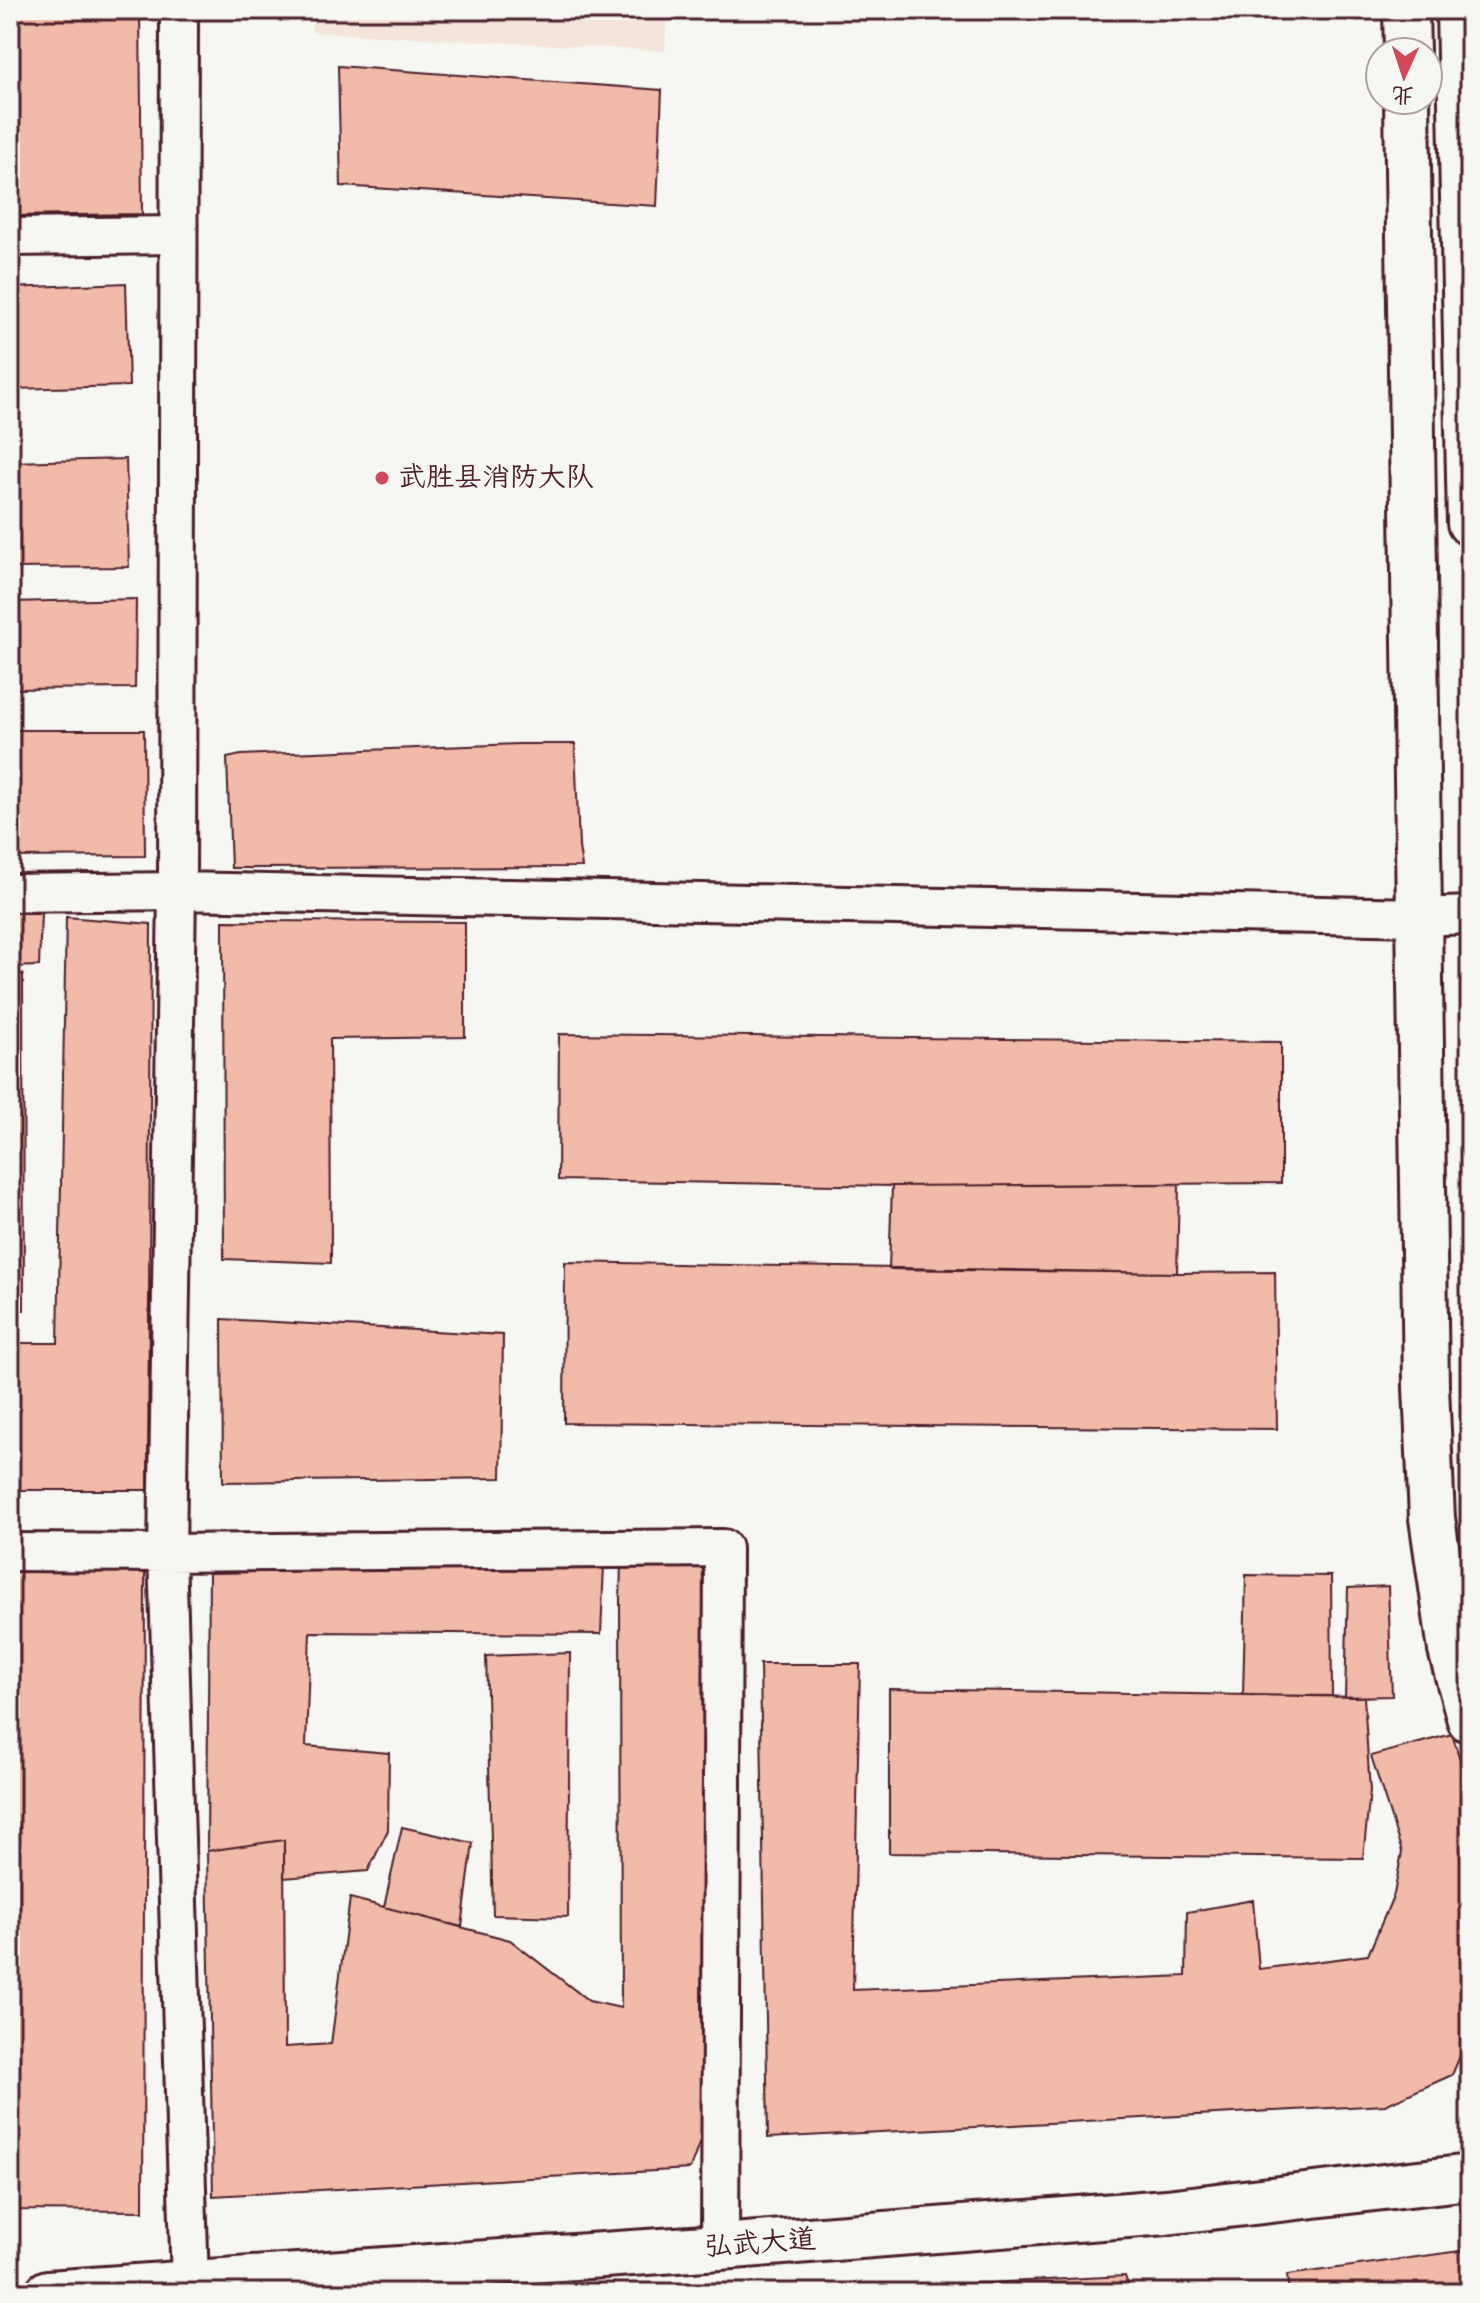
<svg xmlns="http://www.w3.org/2000/svg" width="1480" height="2303" font-family="Kalam,'LXGW WenKai TC',sans-serif">
<style>
.built{fill:#f5e4dc}
.building{fill:#f2baa8;stroke:#4a1f2b;stroke-width:2}
.lines{fill:none;stroke-linecap:round;stroke-linejoin:round}
.minor-casing{stroke:#4a1f2b;stroke-width:42}
.secondary-casing{stroke:#4a1f2b;stroke-width:50}
.minor{stroke:#f6f6f2;stroke-width:36}
.secondary{stroke:#f6f6f2;stroke-width:44}
.poi-dot{fill:#d1495b;stroke:#f6f6f2;stroke-width:3}
.labels{text-anchor:middle;dominant-baseline:central;stroke-width:8;stroke-linejoin:round;paint-order:stroke}
.poi-label{font-size:28px;fill:#4a1f2b;stroke:#f6f6f2;text-anchor:start}
.street-label{font-size:28px;fill:#4a1f2b;stroke:#f6f6f2}
</style>
<rect width="100%" height="100%" fill="#f6f6f2"/>
<filter id="ink" filterUnits="userSpaceOnUse"><feTurbulence type="fractalNoise" baseFrequency=".0125" numOctaves="2"/><feDisplacementMap in="SourceGraphic" scale="16" xChannelSelector="R" yChannelSelector="G"/><feConvolveMatrix kernelMatrix="1 2 1 2 8 2 1 2 1" color-interpolation-filters="sRGB"/></filter>
<g filter="url(#ink)">
<path class="built" d="M312 10H667L665 51 312 32Z"/>
<path class="building" d="M10 10H140L142 214 10 216Z
M338 66 662 90 657 206 341 186Z
M126 283 129 386 10 389V288Z
M126 459 129 567 10 568V462Z
M136 599 135 688 10 689V602Z
M10 730H144L145 856 10 857Z
M518 744H575L579 847 582 867 231 868 227 758 241 755Z
M10 913H41L39 966 10 967Z
M66 917 151 924 148 1490H10V1343H58Z
M223 921 465 922V1037L330 1039 331 1263 224 1259Z
M10 974H23L24 1310H10Z
M559 1034 1281 1042V1183L892 1186 558 1180Z
M1179 1184 1177 1273 889 1269 892 1186Z
M565 1262 1177 1273 1275 1272 1277 1429 564 1423Z
M222 1319 503 1335 501 1478 223 1482Z
M621 1563 706 1565V2124L690 2169 213 2196 207 1851 284 1840 285 2047 331 2044 350 1898 510 1940 589 2001 621 2008 620 1600Z
M604 1565 601 1634 310 1632 306 1746 389 1753 388 1830 368 1871 284 1878V1840L207 1851 209 1573Z
M10 1569 145 1570 143 2211 10 2210Z
M1246 1575 1331 1576 1332 1696 1243 1695Z
M1388 1586 1392 1696 1345 1697 1348 1588Z
M570 1653 568 1917 493 1915 486 1656Z
M760 1664H860L853 1990 1186 1976 1187 1912 1253 1900 1259 1969 1368 1955 1394 1894 1402 1852 1371 1756 1452 1734 1470 1791V2033L1452 2075 1385 2105 768 2138Z
M889 1689 1364 1697 1370 1791 1363 1858 889 1853Z
M402 1827 473 1843 462 1927 384 1907Z
M1467 2250H1470V2293H1289L1287 2275Z
M1125 2276 1131 2293H833L890 2288Z"/>
<g class="lines">
<defs>
<path id="minor" d="M179 10 177 891 167 1553 190 2284
M10 237 177 235
M10 893 177 891 1420 917 1470 915
M10 1552 167 1553 723 1548 720 2247"/>
<path id="secondary" d="M1406 10 1407 52
M1459 10 1470 523
M1407 100 1426 1387 1432 1518 1451 1650 1470 1720
M48 2293 720 2247 1166 2212 1470 2177"/>
</defs>
<use href="#minor" class="minor-casing"/>
<use href="#secondary" class="secondary-casing"/>
<use href="#minor" class="minor"/>
<use href="#secondary" class="secondary"/>
</g>
</g>
<circle class="poi-dot" cx="382" cy="478" r="8"/>
<g class="labels">
<g class="poi-label">
<text x="398" y="478">武胜县消防大队</text>
</g>
<g class="street-label">
<text transform="translate(760 2244) rotate(-4)">弘武大道</text>
</g>
</g>
<rect width="1480" height="2303" fill="none" stroke="#f6f6f2" stroke-width="40"/>
<rect x="20" y="20" width="1440" height="2263" fill="none" stroke="#4a1f2b" stroke-width="3" filter="url(#ink)"/>
<g transform="translate(1404 76) rotate(183)"><circle r="38" fill="#f6f6f2" stroke="#b1a0a2" stroke-width="2"/>
<path d="M0-6L14 30L0 20L-14 30Z" fill="#d1495b"/>
<text y="-12" font-size="22" font-weight="bold" text-anchor="middle" fill="#4a1f2b">北</text>
</g>
</svg>
